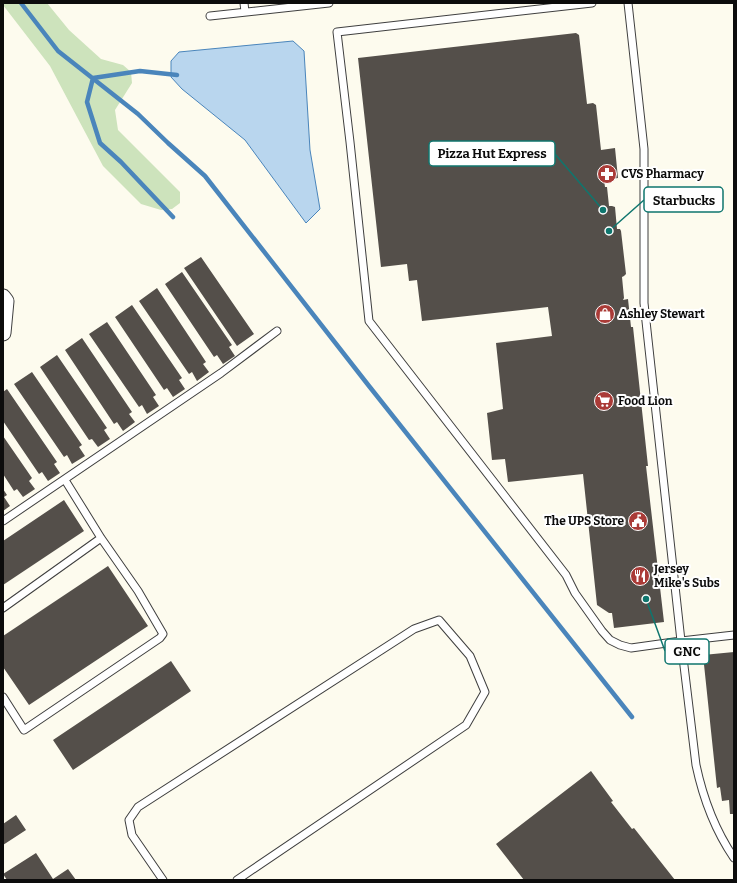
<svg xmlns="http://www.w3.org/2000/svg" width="737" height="883" font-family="Bitter,serif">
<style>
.green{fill:#cde3bc}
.water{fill:#b9d6ee;stroke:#4a85bb}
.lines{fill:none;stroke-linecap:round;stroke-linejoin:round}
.stream{stroke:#4a85bb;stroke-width:4.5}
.building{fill:#544f4a}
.service-casing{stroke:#3f3f3f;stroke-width:9}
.minor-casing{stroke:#3f3f3f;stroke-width:17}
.service{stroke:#fff;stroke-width:7}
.minor{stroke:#fff;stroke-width:15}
.labels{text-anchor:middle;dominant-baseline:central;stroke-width:4;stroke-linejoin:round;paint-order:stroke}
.poi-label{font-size:12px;font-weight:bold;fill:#0c0c0c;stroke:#fff;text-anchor:start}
.leader{fill:none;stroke:#0f766e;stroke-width:1.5}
.callout-dot{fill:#0f766e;stroke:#fff;stroke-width:1.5}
.callout{fill:#fff;stroke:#0f766e;stroke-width:1.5}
.callout-label{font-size:13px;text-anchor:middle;font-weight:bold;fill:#0c0c0c}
</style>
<rect width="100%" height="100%" fill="#fdfbee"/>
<path class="green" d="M3 3H47L69 30 101 59 123 65 131 72 132 83 115 110 118 130 180 192V203L172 209 161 210 141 204 103 166 50 66 3 5Z"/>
<path class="water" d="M293 41 304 51 310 150 320 209 306 223 245 140 182 89 171 77V61L179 52Z"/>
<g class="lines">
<path class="stream" d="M21 3 58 51 138 114 168 143 205 176 369 386 632 717
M173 217 121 162 100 143 87 102 93 78 140 71 177 75"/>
</g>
<path class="building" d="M576 33 579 35 587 104 593 103 596 105 601 150 615 148 618 178 604 180 605 187H607L609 206H612L615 207 617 229H620L621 231 626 274 624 276 622 277 624 298 623 300 628 299 631 327H633L648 466H646L664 622 614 628 612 613H609L597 605 583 474 508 482 505 459 492 460 487 413 503 409 496 343 552 336 548 307 422 321 417 280 409 281 407 264 381 267 358 58Z
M201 257 254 334 237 346 184 268Z
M182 272 232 345 229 347 235 356 223 364 217 355 214 357 165 284Z
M157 288 206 362 203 364 209 372 197 381 192 372 189 374 139 301Z
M132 305 182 378 179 380 185 389 173 397 167 388 164 390 115 317Z
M107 322 156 395 153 397 159 406 147 414 142 405 139 407 89 334Z
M82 338 132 412 129 414 135 422 123 431 117 422 114 424 65 350Z
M57 355 107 428 104 430 110 439 98 447 92 439 89 440 40 367Z
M32 372 82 445 79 447 85 456 72 464 67 455 64 457 14 384Z
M7 389 57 462 54 464 60 473 48 481 42 472 39 474 3 421V392Z
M3 436 32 478 29 481 35 489 23 497 17 489 14 491 3 474Z
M3 489 7 495 4 497 10 506 3 511Z
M64 500 84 531 3 585V541Z
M108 566 148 626 29 705 3 667V636Z
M734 652V814H730L729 800 722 801 720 787 717 788 703 655Z
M171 661 191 691 73 770 53 740Z
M591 771 613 801 611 802 632 829 634 828 675 880H524L496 844Z
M16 815 26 830 3 845V824Z
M36 853 53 879 68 869 76 880H7L3 874Z"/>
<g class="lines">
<defs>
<path id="service" d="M244 3 245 12
M592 3 337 32 350 142 369 321 566 575 575 593 602 631 610 640 620 645 631 648 681 641 644 303V149L628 3
M210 16 329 3
M3 521 221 373 277 331
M3 608 101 538
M734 635 681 641 696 765C703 798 715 830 734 858
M3 697 24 730 160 638 163 634 138 591 101 538 65 480
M163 880 132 835 129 820 138 807 414 629 439 620 470 656 485 692 466 725 237 880"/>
<path id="minor" d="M3 297 6 301 3 333"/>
</defs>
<use href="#service" class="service-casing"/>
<use href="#minor" class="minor-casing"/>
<use href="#service" class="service"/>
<use href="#minor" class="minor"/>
</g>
<defs>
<symbol id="pharmacy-disc" viewBox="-11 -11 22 22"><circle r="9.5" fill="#aa3b37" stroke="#fff"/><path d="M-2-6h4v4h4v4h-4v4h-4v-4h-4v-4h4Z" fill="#fff"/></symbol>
<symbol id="shop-disc" viewBox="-11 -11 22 22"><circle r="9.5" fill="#aa3b37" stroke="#fff"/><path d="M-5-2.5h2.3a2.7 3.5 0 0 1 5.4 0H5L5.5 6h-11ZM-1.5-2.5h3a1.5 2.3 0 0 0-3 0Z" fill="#fff"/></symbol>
<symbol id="supermarket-disc" viewBox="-11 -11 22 22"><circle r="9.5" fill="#aa3b37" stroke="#fff"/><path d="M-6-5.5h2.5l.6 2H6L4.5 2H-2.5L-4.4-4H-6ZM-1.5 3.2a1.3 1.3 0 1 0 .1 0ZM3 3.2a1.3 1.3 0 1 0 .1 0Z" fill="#fff"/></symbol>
<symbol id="civic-disc" viewBox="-11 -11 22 22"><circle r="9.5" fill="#aa3b37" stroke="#fff"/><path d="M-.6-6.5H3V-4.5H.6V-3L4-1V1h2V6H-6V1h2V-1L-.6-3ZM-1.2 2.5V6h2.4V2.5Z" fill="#fff"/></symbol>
<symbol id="restaurant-disc" viewBox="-11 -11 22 22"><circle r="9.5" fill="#aa3b37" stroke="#fff"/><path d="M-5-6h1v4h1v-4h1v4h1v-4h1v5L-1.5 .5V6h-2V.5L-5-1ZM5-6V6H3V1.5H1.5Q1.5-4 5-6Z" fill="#fff"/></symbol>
</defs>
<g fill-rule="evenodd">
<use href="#pharmacy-disc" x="596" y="163" width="22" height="22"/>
<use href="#shop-disc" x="594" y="303" width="22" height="22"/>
<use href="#supermarket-disc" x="593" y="390" width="22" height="22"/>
<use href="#civic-disc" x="627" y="510" width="22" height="22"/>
<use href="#restaurant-disc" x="629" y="565" width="22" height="22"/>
</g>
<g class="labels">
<g class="poi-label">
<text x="621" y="174">CVS Pharmacy</text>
<text x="619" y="314">Ashley Stewart</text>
<text x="618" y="401">Food Lion</text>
<text x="624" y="521" text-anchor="end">The UPS Store</text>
<text x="654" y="569">Jersey<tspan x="654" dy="14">Mike's Subs</tspan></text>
</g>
</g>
<path class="leader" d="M603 210L555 154M609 231L644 200M646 599L665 651"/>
<g class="callout-dot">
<circle cx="603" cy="210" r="4"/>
<circle cx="609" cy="231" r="4"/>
<circle cx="646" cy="599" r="4"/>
</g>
<g class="callout">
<rect x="429" y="141" width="126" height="25" rx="4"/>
<rect x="644" y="187" width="79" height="25" rx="4"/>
<rect x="665" y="639" width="44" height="25" rx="4"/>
</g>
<g class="callout-label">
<text x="492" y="158">Pizza Hut Express</text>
<text x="684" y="205">Starbucks</text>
<text x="687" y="656">GNC</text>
</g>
<rect width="737" height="883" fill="none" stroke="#0c0c0c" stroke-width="8"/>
</svg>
